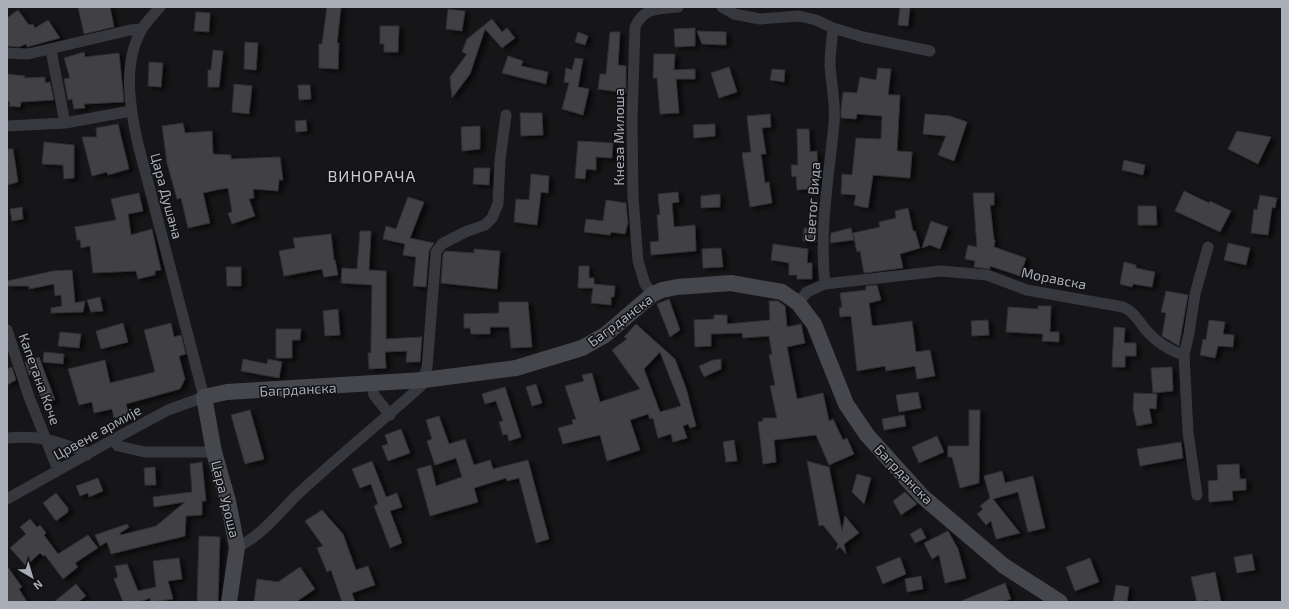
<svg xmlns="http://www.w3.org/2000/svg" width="1289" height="609" font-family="'Exo 2',sans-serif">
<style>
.building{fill:#404145;stroke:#303034;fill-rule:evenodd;filter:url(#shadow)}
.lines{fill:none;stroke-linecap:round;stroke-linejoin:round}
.street{stroke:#37383d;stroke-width:11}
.secondary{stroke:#45474d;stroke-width:16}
.labels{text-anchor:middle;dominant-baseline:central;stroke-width:3;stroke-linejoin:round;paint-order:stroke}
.street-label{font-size:14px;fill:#a8adb8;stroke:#111113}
.quarter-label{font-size:16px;letter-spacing:1px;fill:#c9ccd4;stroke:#111113}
</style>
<defs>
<filter id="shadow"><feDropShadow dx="4.5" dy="2.5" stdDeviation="2" flood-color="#0009"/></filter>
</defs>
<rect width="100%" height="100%" fill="#161618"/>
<path class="building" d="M78 7H110L114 27 84 34Z
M327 7H341L337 43H339L338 69 319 68V44H322Z
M900 7H910L908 26 898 25Z
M448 9 465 11 462 31 446 29Z
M18 10 29 25 33 24 35 28 48 20 60 38 27 47 26 44 19 47 7 46V18Z
M196 12 210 13 209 32 194 31Z
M492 19 502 32 507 28 515 38 502 48 485 29 470 74 452 98 450 77 467 54 462 52 467 39Z
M380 26H399L398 52H384V44H380Z
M695 28V46L675 47 674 29Z
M697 31 726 32V45L702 44Z
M578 32 588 36 585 45 575 42Z
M610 32H620L618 65 626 66V93L598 89 600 74H606Z
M245 42 258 43 256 70 244 69Z
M213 50 223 51 219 87H208V70H211Z
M84 52 85 57 119 53 124 102 84 104 85 108 74 109 72 99 68 100 64 79 70 78 64 58Z
M654 54H675L674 70 695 69V79H676L679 113 660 114 657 78H653Z
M508 56 523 61 521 66 548 72 546 84 502 73Z
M575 58 583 59 578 87 589 89 583 115 562 109 569 83 564 82 566 68 572 70Z
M149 62 163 63 161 87 148 86Z
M729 67 737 92 719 98 711 73Z
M878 68 891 69 888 95H900L897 151 912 152 910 178 873 175 868 208 854 205 856 195 841 194 842 174 852 175 856 138 881 139 882 116 857 114 856 119 841 118V110L843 92 857 93 860 77 876 80Z
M772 69 785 70 784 82 770 80Z
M7 74 25 76 24 78 45 77V83L50 82 54 100 21 102 20 107 9 106 10 102 7 101Z
M234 84 252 86 249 114 232 112Z
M298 85H310L311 99 299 100Z
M520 113H542L543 135 521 136Z
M770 114 771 127 762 128 766 154H761L765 183 769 182 772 203 750 207 742 153 751 152 747 116Z
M925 114 950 116 967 122 954 161 938 155 946 136 923 134Z
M306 120 307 131 296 132 295 121Z
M183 123 185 133 212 131 213 154 231 155V159L280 157 283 180H279L278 191 253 189 254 198 249 199 255 216 232 224 228 213 232 212 228 188 216 190 203 193 210 223 188 228 181 198 177 199 167 163 162 126Z
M118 124 129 169 108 175 107 172 92 176 82 137H97L96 128Z
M715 124V136L694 138 693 125Z
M480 126V149L462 151 461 127Z
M797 129H809L810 152 817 151 818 188 797 190 796 176 792 177 791 165H798Z
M1237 131 1271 137 1258 164 1228 149Z
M578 141 613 143 612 158 596 157V170L586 169 585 179 575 178Z
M44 142 74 145V178L64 179 63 165 42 164Z
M7 149H13L18 182 7 185Z
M1124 160 1145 165 1143 175 1122 170Z
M474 168H490L489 185 473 184Z
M531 174 549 176 548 193 541 192 537 225 514 222 516 199 529 200Z
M1184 191 1209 203 1210 201 1231 211 1220 232 1175 211Z
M678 192 679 202 672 203 674 227 695 225 696 251 651 255 650 242 659 241 657 215H660L658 194Z
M139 193 143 211 128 214 131 235 152 229 161 270 155 271V275L138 279 136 271 93 273 90 246 81 248 80 240H77L75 227 116 220 111 199Z
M973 193H994V205H990L994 240H995L994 247 1026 258 1020 276 990 266V269L974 267 975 261 965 259 968 245 977 247Z
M720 194V207L701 208V196Z
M1260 195 1277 198 1275 208 1272 207 1268 235 1251 233 1254 209 1257 210Z
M408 197 424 202 410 238 434 243 429 251 426 287 413 286 416 257 403 255 405 244 383 239 386 226 396 229Z
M606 200 626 203 628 223 625 234 611 232 610 235 584 232 586 219 603 221Z
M1138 206H1156L1157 225H1138Z
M22 207 23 219 12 221 10 209Z
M908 208 913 231H915L920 248 900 254 903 268 864 273 860 251 857 252 853 233 880 227 879 222 896 218 895 211Z
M931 221 948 227 940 249 930 245 922 248Z
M804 228 817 229 816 242 803 241Z
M851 228 854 240 830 243 831 233Z
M360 231H371L369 270 386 271V339L422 337 420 362H406L407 351 385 352 386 368 369 369 368 353H371V340L372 285 341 283 342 268 357 269Z
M331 234 334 260H335L338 275 324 277 322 269 284 276 279 251 295 248 293 238Z
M1228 243 1250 248 1246 265 1224 260Z
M773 244 808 249 807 263H812V279H797V275H789V263L771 260Z
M721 248 723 267 703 268 702 249Z
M474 249 500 251 497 289 441 283 443 255 445 251 474 253Z
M1124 262 1136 265V268L1155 272 1152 287 1133 284 1132 287 1120 284Z
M579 266H589V278H594V284L615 286 614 297H611V305L591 303 593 288H578Z
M226 267H241V286H227Z
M72 270 75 303 85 301 83 312 51 313V308L62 306 61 295 55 296 54 284 29 289V286H7V281L53 271Z
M877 285 881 300 869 303 872 325 874 326 912 321 916 352 930 350 935 376 917 379 915 366 886 371 885 366 857 371 851 316 840 317 839 308 842 307 840 293 866 290V286Z
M1166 291 1188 295 1179 346 1162 336 1166 313 1161 312Z
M100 297 103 311 91 312 87 300Z
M669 299 680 330 670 337 657 304Z
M769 301H778L785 306 787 327 801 324 805 343 787 347 797 399 823 393 829 421 833 419 843 440 847 438 854 454 829 465 816 435 774 440 776 462 763 464 758 422 763 421V418H777L770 386 775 385 769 355 772 354 769 336 743 338 742 333 711 334V346L695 347 694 320 714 319V315H727V324L770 320Z
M499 302H528L532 347 511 348 509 327H490V334H471L470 328H464V314L499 313Z
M1038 306H1051L1050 332H1059V342L1042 341 1043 334 1006 332 1008 307 1038 309Z
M338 309 340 335 325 336 323 311Z
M988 320 989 335 972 336 971 321Z
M1209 320 1225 322 1223 334 1234 335 1233 347 1218 346 1215 358 1200 355 1203 339 1206 340Z
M123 323 128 342 101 349 96 331Z
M171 323 174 337 181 335 186 354 179 356 185 379 180 389 126 404 129 415 114 418 112 409 94 413 92 402 79 405 68 369 105 360 110 383 155 372 144 330Z
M636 324 675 359 686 388 696 426 690 428 688 424 683 426 687 438 673 442 671 434 658 438 653 418 650 419 648 414 630 420 640 450 607 461 600 435 563 444 558 428 573 424 572 420 576 419 565 386 584 381 582 375 592 373 600 402 640 389 612 350 627 339 624 337ZM660 352 681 406 660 412 644 369Z
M1114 327 1125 328 1124 343H1136V356H1125V367H1112Z
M276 329H301L300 340H292V358H276Z
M60 332 81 334 79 348 58 346Z
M44 352 64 354 63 364 43 362Z
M39 357 55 400 44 405 31 374 29 375 25 362Z
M243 359 267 364 268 359 282 362 279 378 241 371Z
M721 359V369L704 377 699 366 713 360Z
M12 367 16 380 7 385V369Z
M1172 367 1173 391 1153 393 1151 368Z
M536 384 542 403 532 406 526 387Z
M505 387 521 437 509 441 507 434 503 435 499 422 503 421 496 401 485 404 482 394Z
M918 392 921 408 899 412 896 395Z
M1134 393 1157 394 1156 409 1149 408 1152 423 1137 426 1133 409Z
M250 410 264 459 245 464 231 415Z
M969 410H980L979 483 960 488 952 457H948V446H969Z
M904 415 906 426 884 430 882 419Z
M439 416 449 444 465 439 474 465 490 460 493 469 528 460 549 539 536 543 519 478 507 481 506 478 474 488 478 502 430 516 417 469 431 465 436 486 462 477 456 458 435 465 427 441 432 439 426 420Z
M401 429 410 453 388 461 382 446 388 444 385 435Z
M937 436 944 452 919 463 912 447Z
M734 440 737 461 726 462 723 442Z
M1181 442 1183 458 1140 466 1137 449Z
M372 461 386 497 397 493 402 507 390 511 402 543 390 548 374 506 378 504 371 484 360 488 352 469Z
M807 461 829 467 842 531 845 516 859 533 844 544 846 554 840 547 836 550 838 544 823 525 819 526Z
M202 462 206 501H202V515L186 516 185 536 111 554 107 542 100 546 95 535 127 524 129 527 120 533 121 535 156 526 185 502 154 507 153 497 192 492 190 464Z
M1239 464 1240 479H1246V490L1232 491 1233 500 1209 502 1208 481 1218 480 1217 465Z
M155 467 156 485H145L144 468Z
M1002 471 1005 483 1033 476 1045 528 1028 532 1018 492 993 499 1020 533 996 539 991 521 986 525 977 514 983 509 980 506 990 498 984 476Z
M857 474 871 478 864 504 852 492Z
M98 478 103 491 89 497 88 493 80 496 76 486Z
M905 492 917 504 901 515 893 501Z
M56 493 68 508V512L56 521 43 503Z
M322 510 343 534 356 570 368 566 375 585 352 593 355 602H342L331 570 327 572 317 548 323 546 305 521Z
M30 519 37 527 40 525 46 533 44 535 58 554 88 535 98 548 75 563 78 567 63 579 45 555 43 556 40 553 26 566 10 548 26 534 20 527Z
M921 528 926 538 915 543 910 534Z
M948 531 958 549 966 578 945 583 939 555 932 559 924 543Z
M199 536 220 537 218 602H197Z
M1252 554 1255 570 1237 573 1234 557Z
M900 557 906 574 883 584 876 567Z
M179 558 182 579 168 581 173 599 151 602 150 598 139 602H123L114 579 118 577 115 566 127 564 138 591 156 587 153 561Z
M1090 558 1099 582 1075 591 1066 567Z
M7 566 22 587 19 589 27 602H7Z
M300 567 315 589 296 602H254L257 579 278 582Z
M1215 572 1221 602H1208V600L1197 602 1191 577Z
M921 576 923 589 907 592 905 579Z
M1005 583 1011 599 1003 602H959Z
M76 584 86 596 78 602H54Z
M1116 585 1129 587 1127 602H1113Z"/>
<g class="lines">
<path class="street" d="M722 7 734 14 760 19 799 16 816 20 833 28 863 37 930 51
M51 50 65 123
M7 53 28 54 130 30 142 29
M7 126 65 123 131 111
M825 284C819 229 829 177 834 123 836 103 831 84 830 65 830 53 832 40 833 28
M653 294 645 284 638 261 633 197 632 120 635 27C644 7 658 9 678 7
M798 303 807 292 825 284 941 271 987 275 1027 290 1123 307C1134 312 1138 320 1145 329 1156 342 1168 350 1184 355
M7 330 29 397 58 470
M372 385 374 395 390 415
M7 438C41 435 52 440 83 451L87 455
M114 439 118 446 145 452H214
M1197 495 1188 432 1184 355 1189 333 1195 294 1208 247
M7 499 114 439 168 410 204 397 138 144C130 108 122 63 142 29 147 21 154 14 160 7
M237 547C262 536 280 511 299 493 339 456 381 422 421 386L427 368 436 252 442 244 465 232 485 225 492 218 498 204 500 160 506 115"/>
<path class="secondary" d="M229 602 237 547 228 501 214 452 204 397 227 392 424 380 516 368 582 348 605 335 653 294 662 290 677 287 731 283 782 292 798 303 814 324 846 404 867 435 922 496 1004 566 1060 602"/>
</g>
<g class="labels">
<g class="street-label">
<text transform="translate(618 137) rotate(-90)">Кнеза Милоша</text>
<text transform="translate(167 196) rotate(75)">Цара Душана</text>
<text transform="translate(812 202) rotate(-86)">Светог Вида</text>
<text transform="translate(1054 278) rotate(11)">Моравска</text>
<text transform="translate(620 320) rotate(-37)">Багрданска</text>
<text transform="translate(40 379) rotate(70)">Капетана Коче</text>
<text transform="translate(298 389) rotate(-3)">Багрданска</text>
<text transform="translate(97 432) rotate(-29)">Црвене армије</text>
<text transform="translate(904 474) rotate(46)">Багрданска</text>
<text transform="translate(226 499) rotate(76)">Цара Уроша</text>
</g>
<g class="quarter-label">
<text x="372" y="175">ВИНОРАЧА</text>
</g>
</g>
<rect width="1289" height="609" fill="none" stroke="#a8adb8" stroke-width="16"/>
<g transform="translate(32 577) rotate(142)" stroke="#111113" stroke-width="3" paint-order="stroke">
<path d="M0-3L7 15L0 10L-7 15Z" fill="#a8adb8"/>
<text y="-6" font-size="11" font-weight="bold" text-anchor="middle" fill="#a8adb8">N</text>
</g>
</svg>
